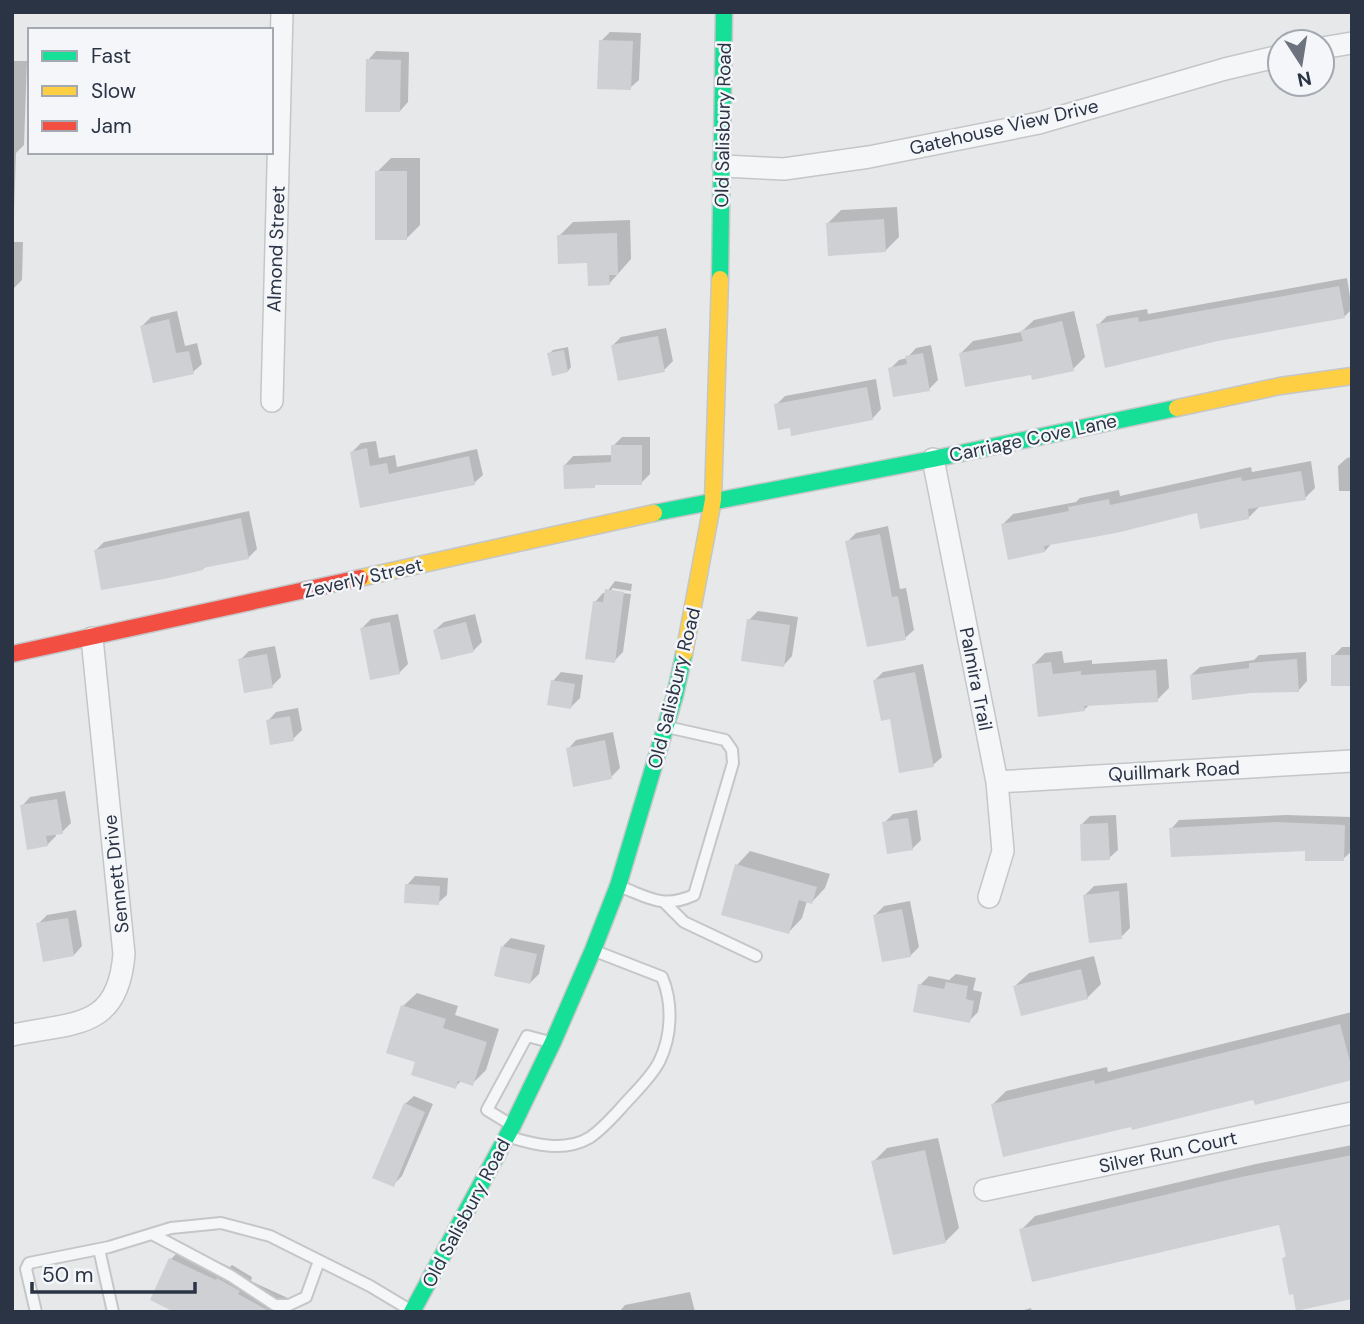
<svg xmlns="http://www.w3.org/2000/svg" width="1364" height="1324" font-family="'DM Sans',sans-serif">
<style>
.shadow{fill:#0003}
.building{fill:#ced0d3}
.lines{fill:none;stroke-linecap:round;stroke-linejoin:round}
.lane-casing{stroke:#c4c6c8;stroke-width:14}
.street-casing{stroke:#c4c6c8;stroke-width:24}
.fast-casing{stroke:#c4c6c8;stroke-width:19}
.slow-casing{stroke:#c4c6c8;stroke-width:19}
.jam-casing{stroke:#c4c6c8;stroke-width:19}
.lane{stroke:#f5f6f7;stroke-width:10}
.street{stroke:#f5f6f7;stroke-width:21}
.fast{stroke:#16e098;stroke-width:16}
.slow{stroke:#ffcf43;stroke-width:16}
.jam{stroke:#f24e42;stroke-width:16}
.labels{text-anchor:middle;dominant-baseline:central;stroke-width:5;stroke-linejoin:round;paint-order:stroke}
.street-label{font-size:19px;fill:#2b3445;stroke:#f4f6f9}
</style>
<rect width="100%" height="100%" fill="#e6e8ea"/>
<path class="shadow" d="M610 32 641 33 639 80 630 88 601 41Z
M376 51 409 52 408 102 400 111 368 60Z
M12 61H27L24 145 16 153 13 242H23L22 280 12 290Z
M391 158H420V225L406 239 377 172Z
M897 207 899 237 885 251 828 223 841 210Z
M630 220 631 259 609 284 588 261 559 236 573 222Z
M1347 278 1352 309 1345 316 1098 325 1107 316 1147 309 1148 314Z
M177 311 185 346 197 343 202 364 193 372 142 326 151 317Z
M1074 311 1085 357 1073 369 1032 373 961 353 973 341 1021 332 1034 320Z
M666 328 673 361 664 370 612 346 621 337Z
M931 345 938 380 929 389 890 369 899 360 907 358 916 348Z
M568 347 571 367 568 371 549 354 553 350Z
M876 379 881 409 873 418 792 433 791 426 776 405 785 396Z
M622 437H650V474L641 483H597L594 486 565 465 573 456 613 455V446Z
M376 441 379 458 395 455 397 467 477 449 483 475 474 483 361 506 352 452 361 443Z
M1352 457V491H1339L1338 466 1347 458Z
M1311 461 1315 488 1305 498 1259 507 1249 517 1199 510 1052 543 1045 551 1003 524 1013 514 1076 502 1080 498 1119 490 1120 496 1251 467 1252 472Z
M249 511 257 549 248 558 206 566 203 569 96 550 104 542Z
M888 526 900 589 906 588 914 630 905 638 847 542 856 533Z
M615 581 632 584 631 591 612 588V592L631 594 623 652 614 661 595 602 603 593H606Z
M758 611 798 617 792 656 784 665 749 620Z
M398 614 408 664 399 673 362 628 371 619Z
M475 614 482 642 473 651 435 630 444 622Z
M275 646 281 677 272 686 240 660 249 651Z
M1342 647H1352V684L1333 656Z
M1062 651 1064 663 1092 660V664L1167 659 1169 688 1157 700 1090 704 1084 710 1034 664 1045 653Z
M1306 652 1307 681 1299 690 1191 675 1200 667 1254 660 1259 655Z
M923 664 942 757 933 765 891 717 875 680 883 672Z
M561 672 583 675 580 698 571 707 553 681Z
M298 708 302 730 293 739 268 721 276 712Z
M613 732 620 768 611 777 568 749 576 740Z
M65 791 71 823 62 832 56 833V836L47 845 22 806 30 797Z
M917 810 921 840 912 849 884 823 893 814Z
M1116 815 1118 850 1109 858 1081 825 1090 816Z
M1286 815 1352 817V851L1343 859 1307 849 1171 829 1179 820Z
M750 851 830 874 825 888 812 902 807 901 802 918 789 932 737 865Z
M415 876 448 878 447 895 438 903 407 885Z
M1127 883 1130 928 1121 937 1085 895 1094 886Z
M910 901 919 947 910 956 875 915 884 906Z
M76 910 82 946 74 955 38 924 47 915Z
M511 938 545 945 539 974 530 983 503 946Z
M1094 956 1101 984 1087 998 1015 986 1029 973Z
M956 974 976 978 973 990 982 992 978 1012 969 1021 920 985 929 976 949 980Z
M417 993 458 1006 455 1015 499 1029 486 1070 472 1084 462 1080 455 1087 403 1006Z
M1352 1012V1078L1132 1125 992 1105 1006 1091 1107 1067 1108 1072Z
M414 1096 433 1104 402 1176 393 1185 405 1104Z
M938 1138 959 1228 945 1242 873 1162 887 1148Z
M1352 1145V1297L1284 1258 1287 1255 1280 1223 1021 1230 1035 1216 1256 1164Z
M184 1246 230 1267 232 1265 252 1277 251 1281 292 1300 286 1312H178L171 1259Z
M690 1292 695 1312H619L625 1305Z
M1031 1308 1032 1312H1017Z"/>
<path class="building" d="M599 40 633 41 631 90 597 89Z
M366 59 401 60 400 112H365Z
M375 171H407V240H375Z
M884 219 886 252 828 256 826 223Z
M617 233 618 275H609L610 285 588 286 587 263 558 264 557 235Z
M1339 286 1345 318 1218 341 1105 368 1096 324 1138 317 1139 322Z
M169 319 176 353 189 351 194 374 153 383 140 326Z
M1062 321 1074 371 1032 380 1031 375 965 387 959 353 1023 341 1020 331Z
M658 336 665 372 618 381 611 345Z
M564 350 568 372 552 376 547 353Z
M923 353 930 391 893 397 888 368 907 364 905 356Z
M867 387 873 420 791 436 790 428 778 430 774 404Z
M611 445H642V485H595V488L564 489 563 465 611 462Z
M367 448 370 466 387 463 389 474 469 456 475 485 360 508 350 452Z
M1301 471 1306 500 1248 509 1249 519 1200 529 1197 513 1116 533 1044 546 1045 552 1008 560 1001 524 1069 511 1068 507 1109 499 1110 505 1241 477 1242 481Z
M241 518 249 559 203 568V570L164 579 101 590 94 550Z
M880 534 892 597 898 596 906 640 867 647 845 541Z
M605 589 624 592 615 663 585 659 593 601 603 602Z
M747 619 790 625 784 667 741 661Z
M390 622 400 674 370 680 360 628Z
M466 622 474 652 441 660 433 630Z
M267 654 273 688 244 693 238 659Z
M1331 655H1352V686H1331Z
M1297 659 1299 692 1251 693 1192 700 1190 675 1249 668V663Z
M1051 662 1053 674 1081 671V675L1156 670 1158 702 1084 706 1085 711 1038 717 1032 664Z
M915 672 934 767 899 773 890 719 881 721 873 680Z
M551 680 575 684 571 709 547 705Z
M290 716 294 741 270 745 266 720Z
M605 740 612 779 573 787 566 748Z
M57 799 63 834 46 836 48 846 27 850 20 805Z
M908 818 913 850 887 854 882 822Z
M1276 822 1345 825 1344 861H1305V851L1171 857 1169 828Z
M1108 823 1110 860 1081 861 1080 824Z
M735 864 817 887 812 904 799 900 789 934 721 915Z
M405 884 440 886 439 905 404 903Z
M1119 891 1122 939 1089 943 1083 895Z
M902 909 911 957 882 962 873 915Z
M68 918 74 956 43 962 36 923Z
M501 946 537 954 530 984 494 976Z
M1081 969 1088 999 1021 1016 1013 986Z
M946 982 968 986 966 999 974 1001 970 1023 913 1012 918 984 944 989Z
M401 1005 446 1019 443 1028 487 1042 473 1086 458 1081 456 1089 411 1075 415 1062 386 1053Z
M1340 1024 1352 1069V1080L1255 1105 1253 1100 1132 1130 1131 1127 1003 1157 991 1104 1094 1080 1095 1084Z
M404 1103 425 1112 394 1187 372 1178Z
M925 1150 946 1243 893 1255 871 1161Z
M1352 1155V1299L1296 1311 1293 1294 1289 1295 1282 1258 1286 1257 1279 1225 1032 1282 1019 1229 1241 1177Z
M169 1258 216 1280 217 1278 240 1291 238 1294 271 1312H174L150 1300Z"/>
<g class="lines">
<defs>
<path id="lane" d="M621 887C650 898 663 909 694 895L733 763 732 750 725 740 667 727
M665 903 684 922 756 956
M510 1124 487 1110 527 1036 550 1042
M510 1137C535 1145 565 1152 589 1138 600 1131 612 1118 621 1108 633 1094 650 1079 659 1062 672 1036 673 1003 662 977L595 951
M152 1234 231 1276 275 1305H289L306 1297 319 1261
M99 1249 113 1312
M36 1312 26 1269 29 1263 109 1247 171 1228 221 1223 270 1236 370 1286 410 1310"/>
<path id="street" d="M1322 48 1352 43
M723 166 784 169 869 157 1039 123 1225 69 1280 56
M272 401 282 12
M933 459 997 782 1003 851 989 897
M997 782 1352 761
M12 1035C74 1022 118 1030 124 954L92 638
M985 1190 1352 1113"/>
<path id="fast" d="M720 279 724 12
M654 513 933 459 1177 408
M412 1312 513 1125 553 1042 593 950 618 886 675 695 684 654"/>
<path id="slow" d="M1177 408 1280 386 1352 376
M360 578 654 513
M684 654 713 500 720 279"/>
<path id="jam" d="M12 654 360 578"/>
</defs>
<use href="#lane" class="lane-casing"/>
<use href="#street" class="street-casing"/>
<use href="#fast" class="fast-casing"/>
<use href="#slow" class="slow-casing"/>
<use href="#jam" class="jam-casing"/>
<use href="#lane" class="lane"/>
<use href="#street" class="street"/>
<use href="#fast" class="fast"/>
<use href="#slow" class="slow"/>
<use href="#jam" class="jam"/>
</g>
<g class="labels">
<g class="street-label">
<text transform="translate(723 125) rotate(-89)">Old Salisbury Road</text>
<text transform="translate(1004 127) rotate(-13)">Gatehouse View Drive</text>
<text transform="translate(276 249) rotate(-88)">Almond Street</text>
<text transform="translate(1033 438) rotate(-12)">Carriage Cove Lane</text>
<text transform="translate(363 578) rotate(-13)">Zeverly Street</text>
<text transform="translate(976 679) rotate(79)">Palmira Trail</text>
<text transform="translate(674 688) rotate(-76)">Old Salisbury Road</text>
<text transform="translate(1174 771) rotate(-3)">Quillmark Road</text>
<text transform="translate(116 874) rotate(-96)">Sennett Drive</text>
<text transform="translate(1168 1152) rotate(-12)">Silver Run Court</text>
<text transform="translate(466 1213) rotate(-62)">Old Salisbury Road</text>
</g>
</g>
<rect width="1364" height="1324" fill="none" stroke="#2b3445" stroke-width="28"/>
<rect x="28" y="28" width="245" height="126" fill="#f4f6f9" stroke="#a4a8b1" stroke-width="2"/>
<rect x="42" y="51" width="35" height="10" fill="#16e098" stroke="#a4a8b1" stroke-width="2"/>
<text x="91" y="63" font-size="21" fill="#2b3445">Fast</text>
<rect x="42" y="86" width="35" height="10" fill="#ffcf43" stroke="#a4a8b1" stroke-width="2"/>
<text x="91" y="98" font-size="21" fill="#2b3445">Slow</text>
<rect x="42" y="121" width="35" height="10" fill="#f24e42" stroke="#a4a8b1" stroke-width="2"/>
<text x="91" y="133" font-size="21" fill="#2b3445">Jam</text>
<g transform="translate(1301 63) rotate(168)"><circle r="33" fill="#f4f6f9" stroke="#a4a8b1" stroke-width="2"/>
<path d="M0-5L12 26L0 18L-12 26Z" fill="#6c737f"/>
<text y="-10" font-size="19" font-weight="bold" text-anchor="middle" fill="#2b3445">N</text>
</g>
<path d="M32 1282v10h163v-10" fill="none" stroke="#2b3445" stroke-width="3.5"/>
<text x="42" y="1282" font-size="21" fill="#2b3445" stroke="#f4f6f9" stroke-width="5" paint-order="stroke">50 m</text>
</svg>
